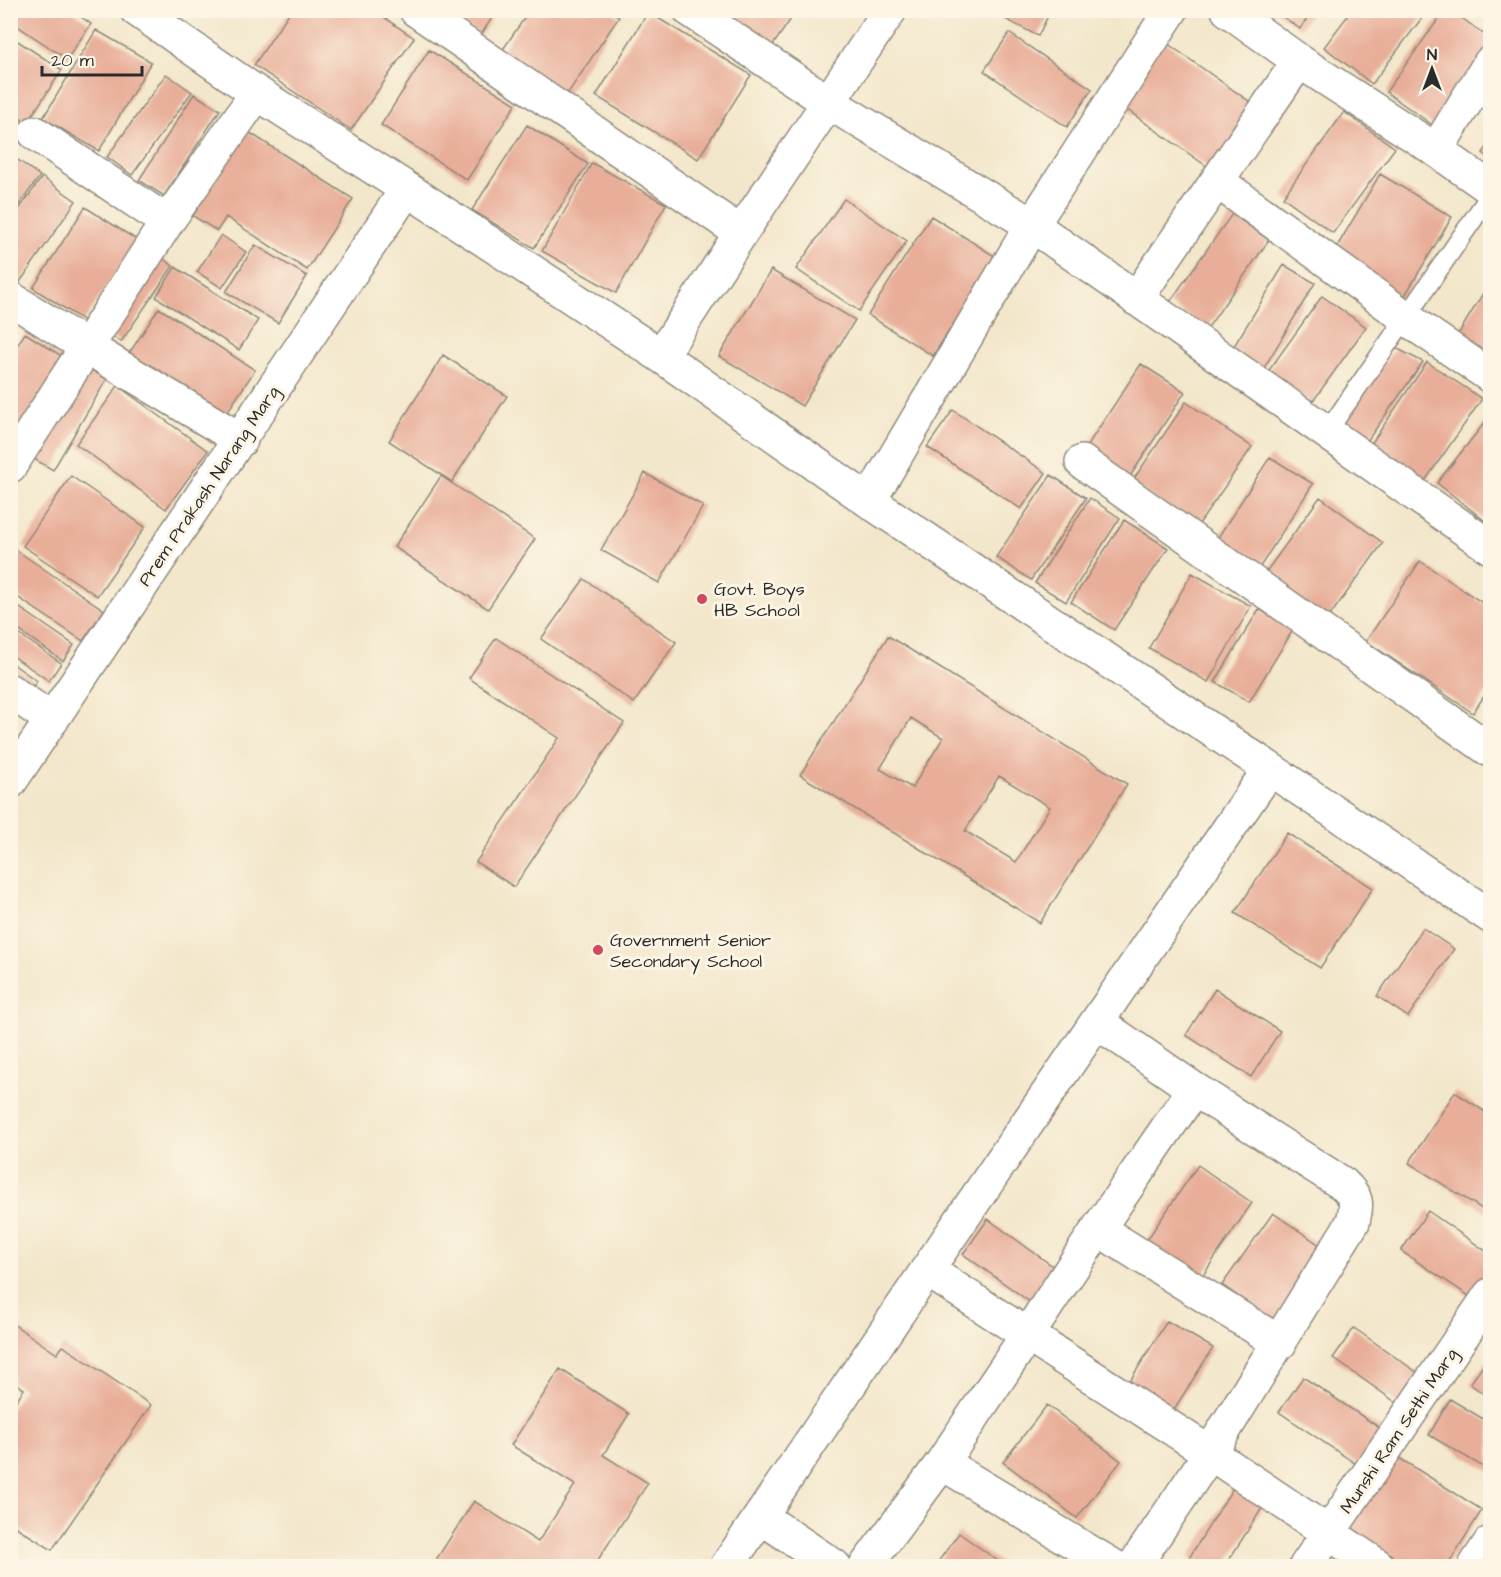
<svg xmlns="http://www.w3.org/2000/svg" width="1501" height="1577" font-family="'Architects Daughter',sans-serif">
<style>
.building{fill:#e8ae99;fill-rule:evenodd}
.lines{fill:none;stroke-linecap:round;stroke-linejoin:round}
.service-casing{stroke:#8f897b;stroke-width:21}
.minor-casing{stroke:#8f897b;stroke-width:36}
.service{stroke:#fff;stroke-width:18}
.minor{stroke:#fff;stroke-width:33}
.poi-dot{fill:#d1495b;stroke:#fcf5e5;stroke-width:2}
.labels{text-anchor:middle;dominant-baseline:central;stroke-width:6;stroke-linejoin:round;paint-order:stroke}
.street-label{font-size:18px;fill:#2b2b2b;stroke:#fcf5e5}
.poi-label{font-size:18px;fill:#2b2b2b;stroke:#fcf5e5;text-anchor:start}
</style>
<rect width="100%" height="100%" fill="#fcf5e5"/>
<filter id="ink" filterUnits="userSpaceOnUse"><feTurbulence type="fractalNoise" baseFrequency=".0167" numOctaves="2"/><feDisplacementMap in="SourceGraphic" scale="12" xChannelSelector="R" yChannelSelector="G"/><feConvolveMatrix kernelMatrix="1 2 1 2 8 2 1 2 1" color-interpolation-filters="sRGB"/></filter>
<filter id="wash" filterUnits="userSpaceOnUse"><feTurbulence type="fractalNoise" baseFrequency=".008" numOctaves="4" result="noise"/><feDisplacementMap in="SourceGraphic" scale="24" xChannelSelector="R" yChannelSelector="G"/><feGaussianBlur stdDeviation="1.35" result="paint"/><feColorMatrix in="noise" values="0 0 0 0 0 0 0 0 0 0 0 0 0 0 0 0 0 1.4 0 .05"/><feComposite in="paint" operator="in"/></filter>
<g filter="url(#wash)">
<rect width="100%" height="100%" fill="#f3e7cb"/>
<g id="blocks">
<path class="building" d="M10 10H71L91 24 67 59 10 21Z
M291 10H373L414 38 351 130 254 65Z
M443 10H497L481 35Z
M530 10H609L619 17 562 102 497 58Z
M717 10H797L771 48Z
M988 10H1051L1038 36Z
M1274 10H1313L1300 29Z
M1352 10H1428L1372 84 1324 47Z
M1445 10H1451L1490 39V47L1434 126 1386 92Z
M648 12 751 75 698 159 596 96Z
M96 30 151 62 99 151 43 118Z
M1009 33 1092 89 1067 127 984 71Z
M10 36 62 70 27 123 10 112Z
M1164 41 1257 107 1212 170 1119 104Z
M429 50 516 104 467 180 381 125Z
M166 74 192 92 132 175 107 157Z
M194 94 220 110 164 196 139 180Z
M1344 112 1395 148 1333 233 1283 197Z
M527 125 588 164 534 248 472 210Z
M247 131 353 199 307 270 226 217 217 231 193 216Z
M1490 143V158L1483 153Z
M18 160 40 176 10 217V171Z
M592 163 666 204 616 293 542 251Z
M1380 174 1452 217 1401 302 1329 260Z
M42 177 76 201 20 282 10 276V222Z
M844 199 907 241 859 311 796 269Z
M85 207 137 240 84 321 33 288Z
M1232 214 1269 240 1207 329 1169 303Z
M931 216 996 257 933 356 868 315Z
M221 235 246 252 222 288 197 272Z
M255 245 307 276 278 323 226 292Z
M155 253 173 266 121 342 103 330Z
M1284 265 1315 283 1261 373 1229 354Z
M175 267 258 320 239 350 156 297Z
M771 270 855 320 802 406 719 356Z
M1490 282V356L1457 336Z
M1322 296 1366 327 1311 404 1267 373Z
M159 308 255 370 224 417 128 355Z
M25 333 65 358 17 436 10 432V357Z
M1396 348 1423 362 1365 444 1340 423Z
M443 355 507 396 452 482 389 441Z
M1427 362 1482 399 1425 481 1371 444Z
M82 364 107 379 53 470 29 456Z
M1141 364 1185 392 1127 481 1083 452Z
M118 386 208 451 166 509 76 444Z
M1186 402 1252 447 1197 527 1131 483Z
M953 410 1046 473 1021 509 927 447Z
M1490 416V523L1489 524 1437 483Z
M1270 457 1313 484 1258 570 1215 542Z
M645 473 703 506 659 583 601 550Z
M1051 475 1086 498 1031 580 996 557Z
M71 476 145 527 97 596 23 546Z
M441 476 535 539 488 609 394 547Z
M1320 497 1383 543 1326 621 1263 576Z
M1090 498 1120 518 1066 602 1035 583Z
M1124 520 1168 548 1114 630 1071 602Z
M13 548 104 610 83 641 10 592V551Z
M1420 561 1490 608V687L1473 713 1366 641Z
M1192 573 1251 606 1208 682 1149 648Z
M584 579 676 642 634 703 541 639Z
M10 601 74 645 63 661 10 624Z
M1259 609 1293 630 1249 702 1215 682Z
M10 628 61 663 49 681 10 654Z
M888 636 1127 784 1040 923 800 775ZM911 718 943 738 912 788 880 769ZM999 776 1050 807 1016 862 965 831Z
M496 638 624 723 514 887 476 862 559 738 469 678Z
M10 662 37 681 26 697 10 686Z
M1287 833 1373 888 1320 968 1235 913Z
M1423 928 1454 949 1408 1017 1377 996Z
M1215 989 1280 1031 1251 1077 1186 1035Z
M1455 1092 1490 1115V1214L1409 1163Z
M1198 1165 1252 1203 1197 1284 1142 1247Z
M1428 1211 1490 1254V1283L1478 1302 1401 1251Z
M1273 1213 1327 1250 1275 1322 1222 1285Z
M988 1219 1055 1268 1030 1302 963 1254Z
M1167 1321 1213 1348 1173 1411 1128 1384Z
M10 1322 57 1354 63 1346 151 1405 52 1550 10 1523V1410L24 1389 10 1380Z
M1354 1328 1425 1378 1404 1408 1333 1358Z
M1490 1356V1398L1470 1384Z
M560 1369 629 1414 603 1455 648 1483 594 1566H432L474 1501 538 1542 575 1485 511 1445Z
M1303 1377 1383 1430 1359 1466 1279 1412Z
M1450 1399 1490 1423V1471L1429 1435Z
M1047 1405 1121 1461 1077 1518 1003 1462Z
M1396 1456 1482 1510 1447 1566H1402L1347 1532Z
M1236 1483 1266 1502 1225 1566H1203L1189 1558Z
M959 1533 1005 1566H935Z"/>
</g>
</g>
<g filter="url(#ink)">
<use href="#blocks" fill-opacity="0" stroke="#8f897b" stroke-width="1.5"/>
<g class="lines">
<defs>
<path id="service" d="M1327 432 1490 195"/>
<path id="minor" d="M137 10 257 93 407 189 661 356 869 501
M416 10 741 233
M690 10 828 102 1032 225 1490 547
M1171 10 1032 225 869 501 1490 916
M1228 10 1299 61 1436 150 1490 63
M35 133 167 222
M1436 150 1490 188
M1217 181 1423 330 1490 376
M10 298 87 347 241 440
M1136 299 1299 61
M661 356 741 233 890 10
M1082 462 1490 750
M10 466 167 222 257 93
M10 691 52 720
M10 782 407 189
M1097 1022 1194 1089 1343 1184C1358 1198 1357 1202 1353 1222L1210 1453 1134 1566
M1098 1229 1280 1343
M927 1270 1210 1453 1378 1566
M942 1463 1113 1566
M761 1517 834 1566
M727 1566 927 1270 1269 770
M866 1566 942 1463 1098 1229 1194 1089
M1306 1566 1490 1295
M1475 1566 1490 1543"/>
</defs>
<use href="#service" class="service-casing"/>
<use href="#minor" class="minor-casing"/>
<use href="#service" class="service"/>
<use href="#minor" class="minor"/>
</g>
</g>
<g class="poi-dot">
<circle cx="702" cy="599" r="6"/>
<circle cx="598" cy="950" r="6"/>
</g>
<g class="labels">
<g class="street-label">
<text transform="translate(209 486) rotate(-56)">Prem Prakash Narang Marg</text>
<text transform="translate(1399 1431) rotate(-56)">Munshi Ram Sethi Marg</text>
</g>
<g class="poi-label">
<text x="714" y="589">Govt. Boys<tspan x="714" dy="21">HB School</tspan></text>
<text x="610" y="940">Government Senior<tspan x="610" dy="21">Secondary School</tspan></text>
</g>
</g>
<rect width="1501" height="1577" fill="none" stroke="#fcf5e5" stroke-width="36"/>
<g transform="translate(1432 69)" stroke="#fcf5e5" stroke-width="4.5" paint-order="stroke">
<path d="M0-4.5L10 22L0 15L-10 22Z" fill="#2b2b2b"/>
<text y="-9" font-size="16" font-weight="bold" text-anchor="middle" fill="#2b2b2b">N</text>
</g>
<path d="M42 66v9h100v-9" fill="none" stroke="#2b2b2b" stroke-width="3"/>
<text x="51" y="66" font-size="18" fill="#2b2b2b" stroke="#fcf5e5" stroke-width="4.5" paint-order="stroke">20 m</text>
</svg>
